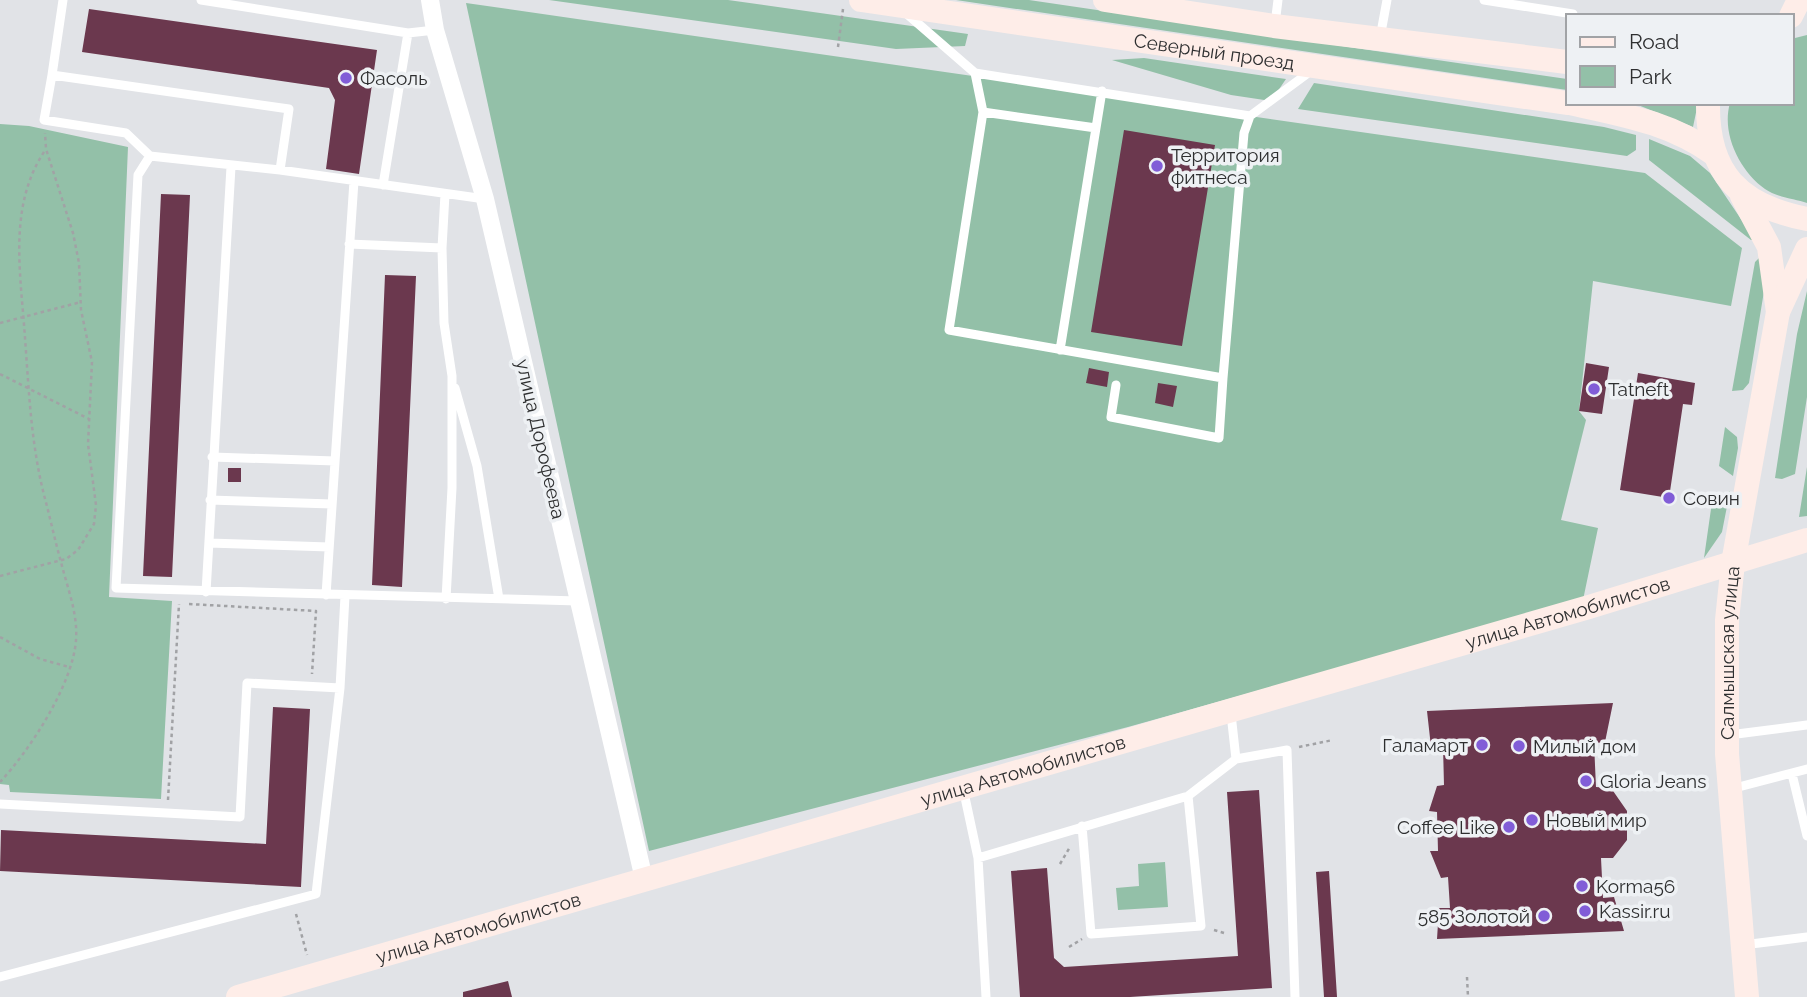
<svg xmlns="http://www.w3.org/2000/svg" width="1807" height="997" font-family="Raleway,sans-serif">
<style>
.green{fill:#93c0a8}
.building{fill:#6b384e}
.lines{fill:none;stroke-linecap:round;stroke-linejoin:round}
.path{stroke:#a1a2a5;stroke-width:2.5;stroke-dasharray:3.5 3.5;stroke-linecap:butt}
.lane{stroke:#fff;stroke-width:9}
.street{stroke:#fff;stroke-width:18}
.secondary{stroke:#feede8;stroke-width:24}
.poi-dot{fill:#815dd7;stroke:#eef1f4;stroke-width:2.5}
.labels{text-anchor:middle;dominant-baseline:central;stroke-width:7;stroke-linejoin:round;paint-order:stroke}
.street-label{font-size:19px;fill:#2e2f30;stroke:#eef1f4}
.poi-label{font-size:19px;fill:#2e2f30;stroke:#eef1f4;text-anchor:start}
</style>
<rect width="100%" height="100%" fill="#e1e3e7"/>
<path class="green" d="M549 0H728L968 34 965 46 896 49Z
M956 0H1029L1567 79V90Z
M466 3 1645 173 1742 248 1731 306 1593 281 1579 411 1586 420 1561 520 1598 528 1583 600 1128 727 649 851Z
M1807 35V203C1795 199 1776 197 1765 189 1740 171 1721 134 1730 103H1791V39Z
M1144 58 1286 79 1271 101 1231 95 1112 60Z
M1314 83 1604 127 1636 135V150L1627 156 1298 109Z
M1633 103H1698L1693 127Z
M0 124 29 126 128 147 109 597 172 601 161 799 10 792 9 785 0 784Z
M1649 139 1690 156 1710 173 1755 240H1751L1649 160Z
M1761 256 1765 285 1749 383 1743 390 1732 391 1755 262Z
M1807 291V397L1795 474 1782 479 1775 478 1797 334Z
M1725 427 1737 437 1738 448 1733 476 1719 466Z
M1807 467V516L1799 517Z
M1730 491 1722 532 1704 558 1712 502Z
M1165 862 1168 907 1118 910 1116 888 1139 886 1138 864Z"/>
<path class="building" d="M89 9 377 50 359 174 326 169 335 100 329 88 82 52Z
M1124 130 1215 145 1182 346 1091 332Z
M161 194 190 195 172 577 143 576Z
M385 275 416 276 402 587 372 585Z
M1586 363 1609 367 1602 414 1579 411Z
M1089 368 1109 372 1107 387 1086 383Z
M1638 373 1695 383 1692 405 1683 404 1669 498 1620 490Z
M1158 383 1177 386 1173 407 1155 403Z
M228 468H241V482H228Z
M1613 703 1605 742 1594 743 1596 787 1611 788 1627 811V840L1613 858H1601L1603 898 1614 897 1624 931 1437 939 1439 908H1450L1448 877 1441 878 1430 851H1438L1437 812 1429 811 1437 786 1444 785 1443 746 1431 747 1427 711Z
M273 707 310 709 301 887 0 871 1 830 266 844Z
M1259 790 1272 988 1130 997H1020L1011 871 1047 868 1054 958 1064 967 1238 956 1227 792Z
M1329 871 1337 997H1324L1316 872Z
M508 981 512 997H463V992Z"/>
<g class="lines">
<path class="path" d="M838 47 843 9
M0 323 81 302
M0 374 89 419
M0 576 66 559 78 550 94 524 96 505 88 444 92 362 81 310 79 263 73 233 46 149 45 133
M189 604 316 611 312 674
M0 637 40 659 69 667
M1299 747 1333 740
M0 782C30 750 73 684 76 640 78 613 67 587 61 562 55 541 50 517 44 495 31 443 29 392 25 338 21 275 7 205 46 149
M168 800 179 604
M1060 864 1070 847
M296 914 307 955
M1214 930 1224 933
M1069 947 1082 939
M1467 977 1468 997"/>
<path class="lane" d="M63 0 52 75 289 109 280 170 485 199
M201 0 408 33 435 30
M1484 0 1573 14
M907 14 975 73 983 112 949 330 1223 378 1244 133 1250 116 1311 71
M1275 24 1278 0
M1380 38 1387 0
M975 73 1250 116
M52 75 44 120 126 133 150 156
M983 112 1096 128
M280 170 150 156 138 175 116 588 578 601
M383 185 408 33
M445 194 442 248 444 323 452 376V488L446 599
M349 244 442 248
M1060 350 1102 91
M1116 385 1111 417 1219 438 1223 378
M455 388 477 466 499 599
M212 457 335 461
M210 500 332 504
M209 543 329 547
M206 592 231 167
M326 595 354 181
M1231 714 1236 759
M1729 735 1807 725
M1792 774 1807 836
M963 788 978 858 986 997
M1731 789 1807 769
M0 804 240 817 247 683 340 688 345 596
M1082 826 1091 934 1201 926 1188 796
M978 858 1188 796 1236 759 1287 750 1295 997
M1743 945 1807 937
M0 977 316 894 340 688"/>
<path class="street" d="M430 0 435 30 485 199 644 879"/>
<g class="secondary">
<path id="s1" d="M861 0 1567 103"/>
<path d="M1105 0 1274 26 1567 62"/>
<path d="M1791 16 1799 0"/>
<path d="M1570 103C1623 115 1669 122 1714 154"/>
<path d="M1708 103C1707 174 1740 206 1807 219"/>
<path d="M1742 196 1769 247 1778 312"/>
<path id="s2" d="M238 997 1589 607 1807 540"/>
<path id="s3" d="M1747 997 1727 754V620L1733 563 1778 312 1807 249"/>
</g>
</g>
<g class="poi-dot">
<circle cx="346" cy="78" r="7"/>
<circle cx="1157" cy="166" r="7"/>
<circle cx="1594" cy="389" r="7"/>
<circle cx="1669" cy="498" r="7"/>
<circle cx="1482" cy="745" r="7"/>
<circle cx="1519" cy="746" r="7"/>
<circle cx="1586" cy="781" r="7"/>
<circle cx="1532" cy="820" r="7"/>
<circle cx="1509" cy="827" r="7"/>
<circle cx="1582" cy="886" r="7"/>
<circle cx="1585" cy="911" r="7"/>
<circle cx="1544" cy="916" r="7"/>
</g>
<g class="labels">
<g class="street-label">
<text stroke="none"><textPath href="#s1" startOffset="357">Северный проезд</textPath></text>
<text transform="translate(541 439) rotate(77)">улица Дорофеева</text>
<text stroke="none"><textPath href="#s2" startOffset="1384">улица Автомобилистов</textPath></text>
<text stroke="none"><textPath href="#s3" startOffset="345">Салмышская улица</textPath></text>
<text stroke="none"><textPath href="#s2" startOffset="817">улица Автомобилистов</textPath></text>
<text stroke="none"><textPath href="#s2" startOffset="250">улица Автомобилистов</textPath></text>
</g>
<g class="poi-label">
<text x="360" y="78">Фасоль</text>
<text x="1171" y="155">Территория<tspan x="1171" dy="22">фитнеса</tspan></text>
<text x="1608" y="389">Tatneft</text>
<text x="1683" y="498">Совин</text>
<text x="1468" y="745" text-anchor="end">Галамарт</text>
<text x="1533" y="746">Милый дом</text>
<text x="1600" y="781">Gloria Jeans</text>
<text x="1546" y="820">Новый мир</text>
<text x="1495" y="827" text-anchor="end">Coffee Like</text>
<text x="1596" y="886">Korma56</text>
<text x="1599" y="911">Kassir.ru</text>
<text x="1530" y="916" text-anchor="end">585 Золотой</text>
</g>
</g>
<rect x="1566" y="14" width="228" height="91" fill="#eef1f4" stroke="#a1a3a6" stroke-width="2"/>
<rect x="1580" y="37" width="35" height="10" fill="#feede8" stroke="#a1a3a6" stroke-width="2"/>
<text x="1629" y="49" font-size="21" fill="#2e2f30">Road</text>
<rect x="1580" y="66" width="35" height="21" fill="#93c0a8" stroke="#a1a3a6" stroke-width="2"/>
<text x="1629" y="84" font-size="21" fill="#2e2f30">Park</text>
</svg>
